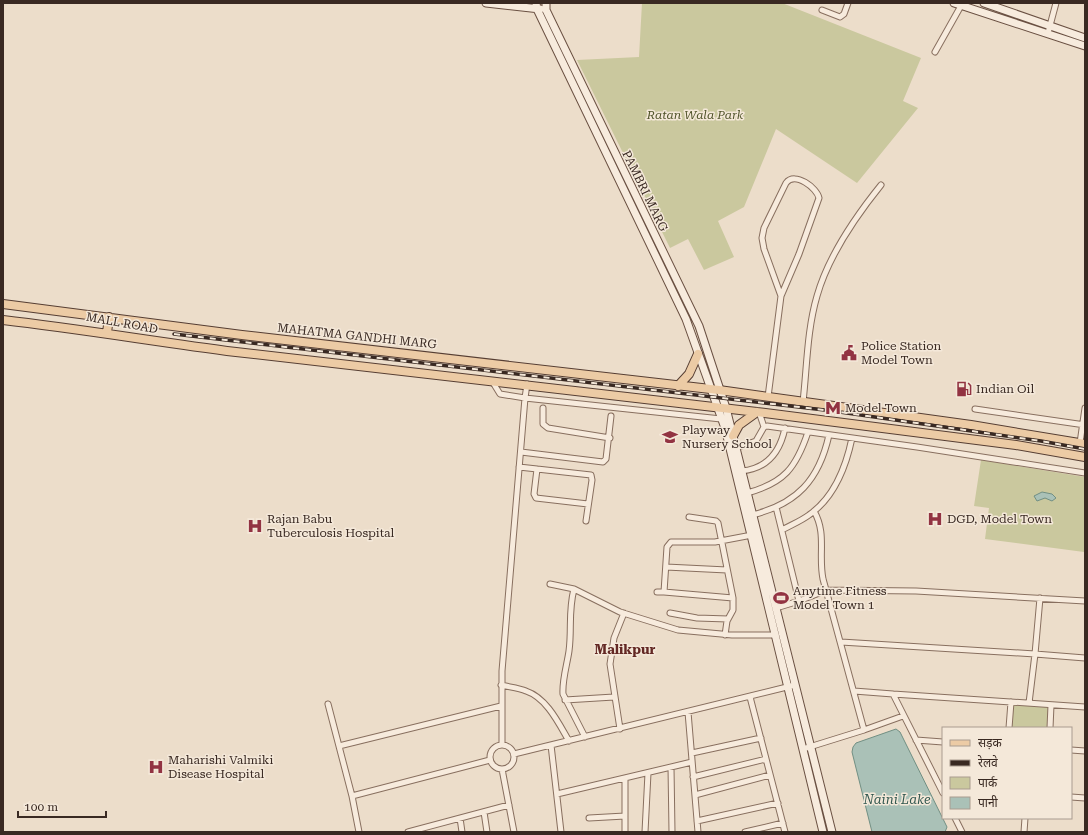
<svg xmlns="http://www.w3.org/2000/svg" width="1088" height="835" font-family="'Roboto Serif','Noto Sans Devanagari',serif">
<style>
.green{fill:#cac89e}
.water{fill:#aac1b7;stroke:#718f83}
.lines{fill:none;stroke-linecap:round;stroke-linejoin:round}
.street-casing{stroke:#886f5f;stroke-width:7}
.secondary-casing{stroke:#6a5042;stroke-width:9}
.primary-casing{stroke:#563e33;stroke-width:10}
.street{stroke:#f7ebdd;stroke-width:5}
.secondary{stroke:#f7ebdd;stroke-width:7}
.primary{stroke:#eccba5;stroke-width:8}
.rail-casing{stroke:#392922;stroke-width:3.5}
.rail{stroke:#f4e8d9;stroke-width:2;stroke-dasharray:6;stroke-linecap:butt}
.labels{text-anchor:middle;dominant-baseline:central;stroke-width:3;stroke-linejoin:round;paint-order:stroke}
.park-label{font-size:12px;font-style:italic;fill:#50542a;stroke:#f4e8d9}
.street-label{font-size:12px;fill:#392922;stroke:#f4e8d9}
.poi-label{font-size:12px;fill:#392922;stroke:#f4e8d9;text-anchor:start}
.neighbourhood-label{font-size:13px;font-weight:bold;fill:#632824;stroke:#f4e8d9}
.water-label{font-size:13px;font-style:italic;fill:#325850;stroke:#f4e8d9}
</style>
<rect width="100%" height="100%" fill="#ecddca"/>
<path class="green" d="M642 3H782L921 58 903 101 918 108 857 183 776 129 744 207 718 221 734 257 704 270 688 239 670 248 577 60 639 57Z
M981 460 1085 477 1084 552 985 539 989 508 974 506Z
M1013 705 1050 707 1048 728H1011Z"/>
<path class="water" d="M1042 492 1052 494 1056 498 1052 501 1045 498 1037 501 1034 496Z
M896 729 900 732 947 827 945 832H872L852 752 853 747 856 743Z"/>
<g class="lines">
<defs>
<path id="street" d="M822 10 840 17 844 14 848 3
M1048 33 1056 3
M935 52 962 4
M492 381 500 394 525 398 502 671V744
M527 384 525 398 721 419
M768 397 781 296 764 249 762 238 764 228 786 183C795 171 817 188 819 198L799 254 781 296
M803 402C807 367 807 330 817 296 828 257 856 216 881 185
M543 408V424L548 428 610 438
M975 409 1085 425
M759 412 764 427
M1080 443 1085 408
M736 448 756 441 764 427 767 426 917 447 1085 473
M521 452 603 462 606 459 611 416
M519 467 591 475 592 480 586 521
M537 469 534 494 536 498 588 504
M741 471C767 469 780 452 785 428
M747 493C784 483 796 468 808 432
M776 507 799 601
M814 511C827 534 818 554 823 579L864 730 903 716
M752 515C797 504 819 480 829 435
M689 517 716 521 718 523 733 598 664 592 667 547 671 542H715L752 535
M782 530C791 525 801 521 809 515 835 497 846 467 852 438
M666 567 727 570
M550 584 574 589 620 612 678 630 732 635H776
M574 589C568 612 572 629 569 651 567 665 562 680 563 694L585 737
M657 592H664
M776 608 799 601 827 590 916 591 1085 601
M670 613 697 618 728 619
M725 635 727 621 733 610V598
M841 642 1035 654 1040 598
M501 685C509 687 519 688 526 691 547 698 559 724 569 741
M854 691 893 694 943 793
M893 694 1085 707
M750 697 785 832
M565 700 614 697
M1029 703 1035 654 1085 658
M328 704 352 796 359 832
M688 712 698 832
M1009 728 1011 702
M1050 728 1051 705
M620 729 610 664 614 638 624 613
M916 740 943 742
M490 757a12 12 0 1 1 24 0a12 12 0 1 1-24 0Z
M551 745 561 832
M339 746 501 706
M803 749 864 730
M1071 750 1085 751
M692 753 761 738
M514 754 795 685
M671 767 672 832
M502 769 514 832
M693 777 766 759
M557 794 692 762
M695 795 770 775
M352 796 490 760
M1071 797 1085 798
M484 812 487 832
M460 818 462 832
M589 818 625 816
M955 818 962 832
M697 821 778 803
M408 832 509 805
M625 832V778
M645 832 648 773
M745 832 783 823
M1024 832 1025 818"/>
<path id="secondary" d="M486 3 540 9
M536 3 537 9 686 319 725 428 823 832
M546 3V10L699 326 726 408 832 832
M954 3 1085 46
M984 3 1085 38"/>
<path id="primary" d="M3 304 242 335 719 390 971 425 1085 444
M3 320C81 329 158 342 236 352L757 412 1016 445 1085 457
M107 333 109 317
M678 386 689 374 698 354
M733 436 739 425 757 412"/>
</defs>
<use href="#street" class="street-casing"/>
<use href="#secondary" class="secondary-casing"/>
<use href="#primary" class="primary-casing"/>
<use href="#street" class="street"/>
<use href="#secondary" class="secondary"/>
<use href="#primary" class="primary"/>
<defs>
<path id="rail" d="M174 334 833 411 1041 441 1085 449"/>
</defs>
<use href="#rail" class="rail-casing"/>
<use href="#rail" class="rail"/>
</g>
<defs>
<symbol id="civic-bare" viewBox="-9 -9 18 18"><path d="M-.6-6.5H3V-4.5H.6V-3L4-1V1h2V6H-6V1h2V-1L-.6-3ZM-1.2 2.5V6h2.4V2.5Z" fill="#923342" stroke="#f4e8d9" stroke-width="2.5" paint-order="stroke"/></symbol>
<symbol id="fuel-bare" viewBox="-9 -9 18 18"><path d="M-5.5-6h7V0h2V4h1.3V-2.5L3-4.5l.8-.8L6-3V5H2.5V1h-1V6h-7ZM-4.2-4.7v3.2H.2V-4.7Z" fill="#923342" stroke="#f4e8d9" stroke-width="2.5" paint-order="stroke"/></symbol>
<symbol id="metro-bare" viewBox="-9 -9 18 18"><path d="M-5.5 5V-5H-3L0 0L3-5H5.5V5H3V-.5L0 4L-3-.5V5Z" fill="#923342" stroke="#f4e8d9" stroke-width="2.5" paint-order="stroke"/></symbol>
<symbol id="school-bare" viewBox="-9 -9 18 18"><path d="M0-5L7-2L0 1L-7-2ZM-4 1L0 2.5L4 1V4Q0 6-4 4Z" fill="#923342" stroke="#f4e8d9" stroke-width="2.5" paint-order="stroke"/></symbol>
<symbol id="hospital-bare" viewBox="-9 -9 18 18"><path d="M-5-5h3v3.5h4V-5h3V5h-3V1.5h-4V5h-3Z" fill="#923342" stroke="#f4e8d9" stroke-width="2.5" paint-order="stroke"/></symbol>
<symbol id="stadium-bare" viewBox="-9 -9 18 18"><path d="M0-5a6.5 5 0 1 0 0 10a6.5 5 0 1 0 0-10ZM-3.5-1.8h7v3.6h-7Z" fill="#923342" stroke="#f4e8d9" stroke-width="2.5" paint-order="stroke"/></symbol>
</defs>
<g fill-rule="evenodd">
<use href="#civic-bare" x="838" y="342" width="22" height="22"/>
<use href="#fuel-bare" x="953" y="378" width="22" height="22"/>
<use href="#metro-bare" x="822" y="397" width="22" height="22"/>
<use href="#school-bare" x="659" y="426" width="22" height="22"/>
<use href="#hospital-bare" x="924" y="508" width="22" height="22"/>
<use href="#hospital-bare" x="244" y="515" width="22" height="22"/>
<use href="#stadium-bare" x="770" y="587" width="22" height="22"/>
<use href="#hospital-bare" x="145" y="756" width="22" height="22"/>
</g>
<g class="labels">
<g class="park-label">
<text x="695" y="115">Ratan Wala Park</text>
</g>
<g class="street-label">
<text transform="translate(645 191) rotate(64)">PAMBRI MARG</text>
<text transform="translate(122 323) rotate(10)">MALL ROAD</text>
<text transform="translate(357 336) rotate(6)">MAHATMA GANDHI MARG</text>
</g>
<g class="poi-label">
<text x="861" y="346">Police Station<tspan x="861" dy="14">Model Town</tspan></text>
<text x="976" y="389">Indian Oil</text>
<text x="845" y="408">Model Town</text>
<text x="682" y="430">Playway<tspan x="682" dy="14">Nursery School</tspan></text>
<text x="267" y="519">Rajan Babu<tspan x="267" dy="14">Tuberculosis Hospital</tspan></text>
<text x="947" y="519">DGD, Model Town</text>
<text x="793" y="591">Anytime Fitness<tspan x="793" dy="14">Model Town 1</tspan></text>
<text x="168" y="760">Maharishi Valmiki<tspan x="168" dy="14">Disease Hospital</tspan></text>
</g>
<g class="neighbourhood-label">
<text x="625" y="649">Malikpur</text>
</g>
<g class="water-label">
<text x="897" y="799">Naini Lake</text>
</g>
</g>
<rect width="1088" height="835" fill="none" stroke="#392922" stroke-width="8"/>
<rect x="942" y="727" width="130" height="92" fill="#f4e8d9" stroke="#a99c90"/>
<rect x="950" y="740" width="20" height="6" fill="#eccba5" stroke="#a99c90"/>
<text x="978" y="747" font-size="12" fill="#392922">सड़क</text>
<rect x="950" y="760" width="20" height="6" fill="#392922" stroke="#a99c90"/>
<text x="978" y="767" font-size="12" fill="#392922">रेलवे</text>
<rect x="950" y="777" width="20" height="12" fill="#cac89e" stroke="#a99c90"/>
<text x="978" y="787" font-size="12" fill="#392922">पार्क</text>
<rect x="950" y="797" width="20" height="12" fill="#aac1b7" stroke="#a99c90"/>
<text x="978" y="807" font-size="12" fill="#392922">पानी</text>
<path d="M18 811v6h88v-6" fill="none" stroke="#392922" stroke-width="2"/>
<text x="24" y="811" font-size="12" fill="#392922" stroke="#f4e8d9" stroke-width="3" paint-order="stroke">100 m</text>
</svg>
